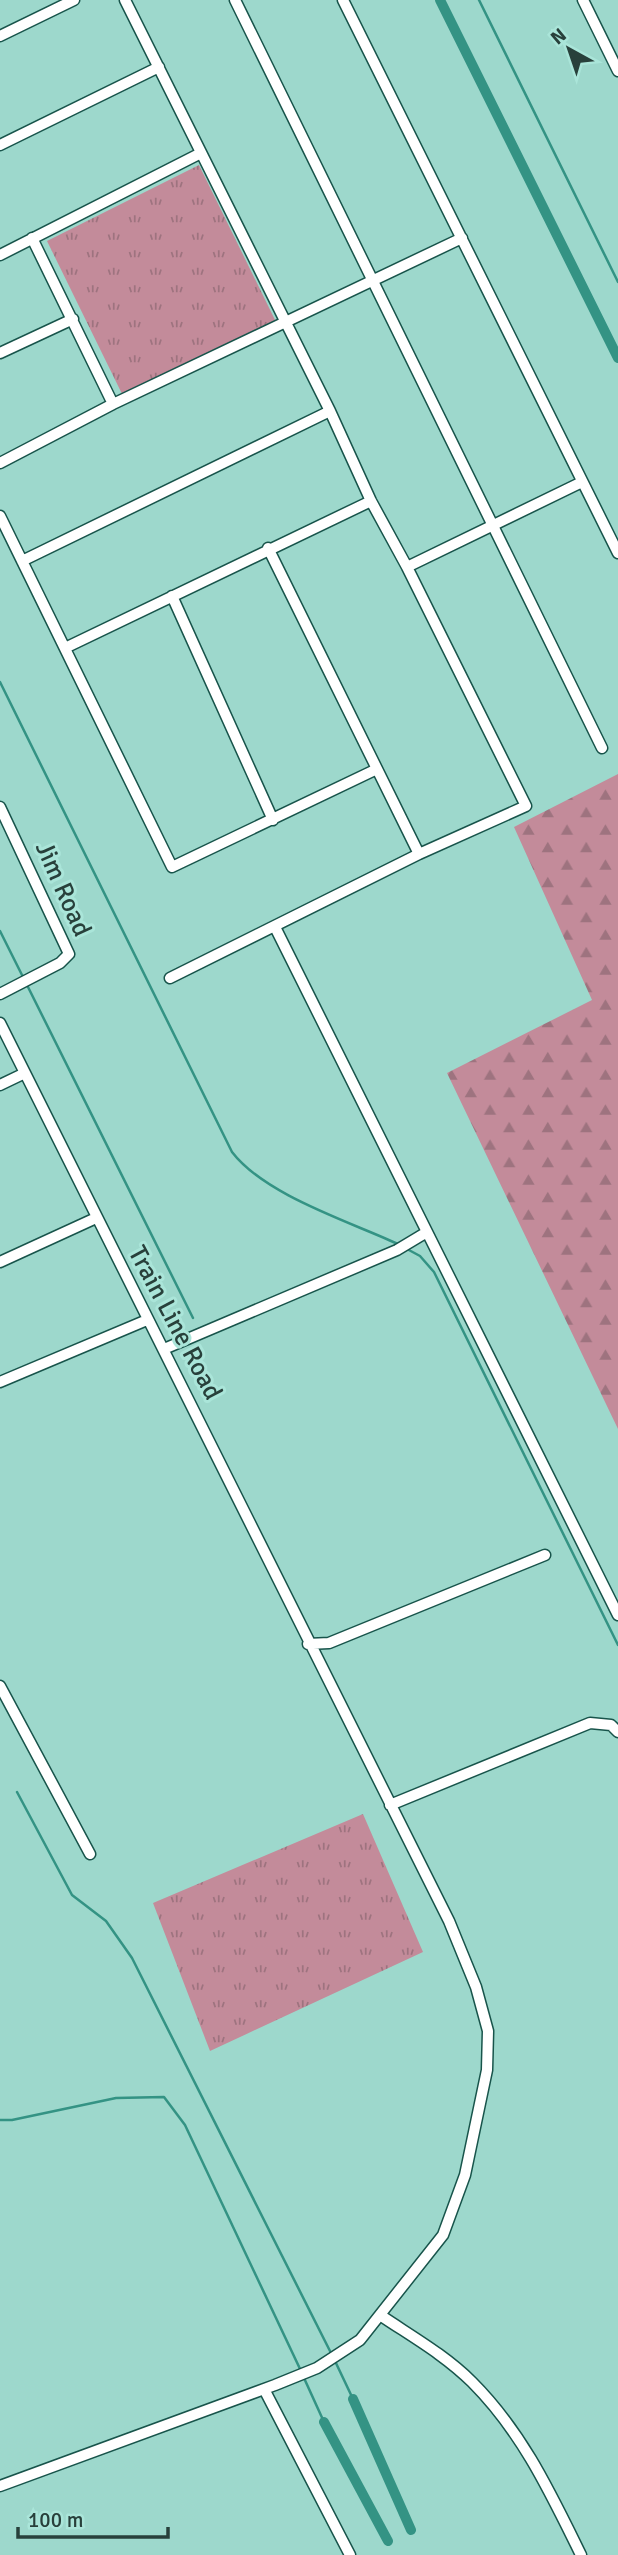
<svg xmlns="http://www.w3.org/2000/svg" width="618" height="2555" font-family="Signika,sans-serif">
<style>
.grass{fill:url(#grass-tufts)}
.forest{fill:url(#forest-firs)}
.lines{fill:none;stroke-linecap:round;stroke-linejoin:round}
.stream{stroke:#349384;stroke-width:2.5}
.canal{stroke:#349384;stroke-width:10}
.minor-casing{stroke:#18544b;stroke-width:13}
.minor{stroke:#fff;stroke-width:10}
.labels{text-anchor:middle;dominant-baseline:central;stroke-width:6;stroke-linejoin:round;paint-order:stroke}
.street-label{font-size:26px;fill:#28403b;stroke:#aae5d9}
</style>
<defs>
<pattern id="grass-tufts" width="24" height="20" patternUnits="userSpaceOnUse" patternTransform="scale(1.75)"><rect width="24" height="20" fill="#c38b9a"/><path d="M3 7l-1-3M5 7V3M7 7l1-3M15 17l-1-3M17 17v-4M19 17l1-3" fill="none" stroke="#9e737f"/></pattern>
<pattern id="forest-firs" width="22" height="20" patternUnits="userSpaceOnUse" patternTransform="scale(1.75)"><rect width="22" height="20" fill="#c38b9a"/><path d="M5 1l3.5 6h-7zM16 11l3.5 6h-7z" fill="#9e737f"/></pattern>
</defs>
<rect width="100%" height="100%" fill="#9dd8cc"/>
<path class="grass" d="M199 165 277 324 125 400 47 241Z
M363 1814 423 1952 210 2051 153 1903Z"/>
<path class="forest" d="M618 774V1429L447 1073 592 1000 514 827Z"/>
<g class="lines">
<path class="stream" d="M479 0 618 282
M0 682 232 1152C265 1195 348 1221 398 1244
M0 931 23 977
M26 983 193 1318
M407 1249 420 1256 434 1272 618 1645
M17 1792 72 1895 106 1921 132 1958 332 2355
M0 2120H12L116 2098 164 2097 185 2125 301 2371
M335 2361 353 2399
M304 2378 324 2422"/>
<path class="canal" d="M440 0 618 358
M353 2399 411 2530
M324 2422 388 2541"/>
<defs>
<path id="minor" d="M125 0 330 411 371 501 407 567 526 806 419 854 170 978
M235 0 602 748
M343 0 618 553
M583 0 618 71
M0 36 74 0
M0 145 159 67
M32 238 113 404
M0 255 201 153
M0 353 73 319
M0 463 113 404 462 238
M0 516 172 867 377 769
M268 548 419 854
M22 561 330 411
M407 567 582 482
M172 596 273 820
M65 648 371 501
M0 807 69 954 60 963 0 994
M275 927 618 1615
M0 1023 449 1921 476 1987 488 2031 487 2070 465 2175 443 2235 360 2340 317 2368 275 2385 0 2486
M0 1085 25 1073
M0 1262 96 1218
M164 1349 397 1250 427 1232
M0 1382 147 1320
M308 1644 329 1643 545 1555
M0 1686 90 1854
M390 1805 590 1723 611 1725 618 1732
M380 2315C411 2336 445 2355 472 2382 522 2432 550 2492 581 2555
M264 2389 350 2555"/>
</defs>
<use href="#minor" class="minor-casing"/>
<use href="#minor" class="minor"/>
</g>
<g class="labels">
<g class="street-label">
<text transform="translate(63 889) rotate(66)">Jim Road</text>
<text transform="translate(175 1323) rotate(62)">Train Line Road</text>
</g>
</g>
<g transform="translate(569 49) rotate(320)" stroke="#aae5d9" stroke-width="5" paint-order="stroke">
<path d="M0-5L12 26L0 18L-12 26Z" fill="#28403b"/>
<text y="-10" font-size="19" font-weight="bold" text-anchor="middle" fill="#28403b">N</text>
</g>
<path d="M18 2527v10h150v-10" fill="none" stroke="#28403b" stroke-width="3.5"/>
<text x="28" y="2527" font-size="21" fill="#28403b" stroke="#aae5d9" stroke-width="5" paint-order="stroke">100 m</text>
</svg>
